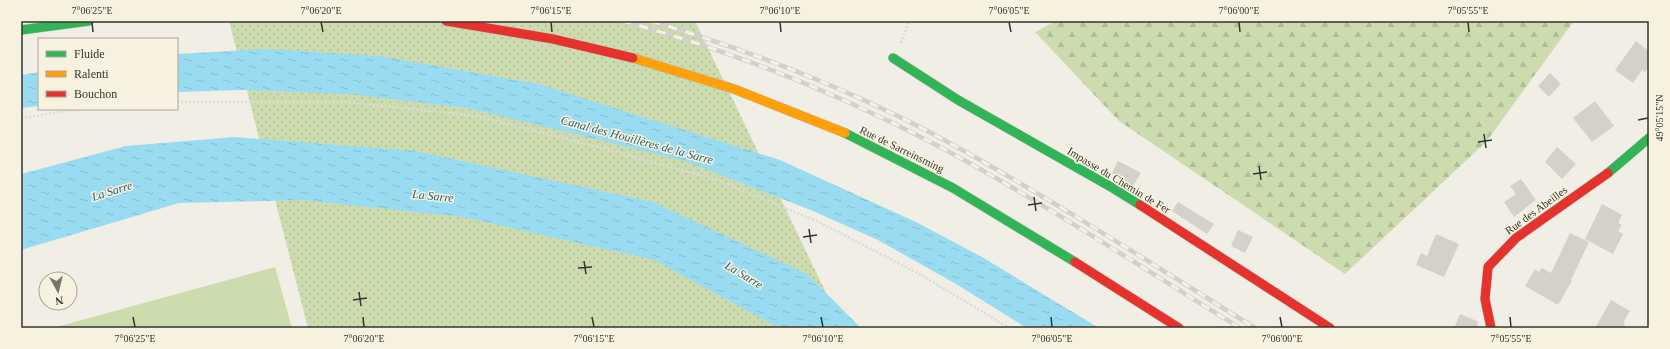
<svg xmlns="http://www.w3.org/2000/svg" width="1670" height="349" font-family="'Times New Roman',serif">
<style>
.grass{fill:url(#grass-dots)}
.forest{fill:url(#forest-firs)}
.green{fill:#cddcaf}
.water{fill:url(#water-ripples)}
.building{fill:#d3d1c9}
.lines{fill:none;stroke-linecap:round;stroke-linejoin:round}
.fast-casing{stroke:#bebbb4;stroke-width:10}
.slow-casing{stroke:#bebbb4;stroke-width:10}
.jam-casing{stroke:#bebbb4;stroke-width:10}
.path{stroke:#dddbd8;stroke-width:2.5;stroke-dasharray:2 2;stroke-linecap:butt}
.fast{stroke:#30b455;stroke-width:9}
.slow{stroke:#ff9f0a;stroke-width:9}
.jam{stroke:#e5322d;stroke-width:9}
.rail-casing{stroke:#d1d0cd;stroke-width:4.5}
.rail{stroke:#f7f2df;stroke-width:3;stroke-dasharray:9;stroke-linecap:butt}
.ticks{fill:none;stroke:#36342d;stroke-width:1.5}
.labels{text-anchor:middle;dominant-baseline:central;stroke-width:3;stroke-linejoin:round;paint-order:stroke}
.street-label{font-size:11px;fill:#36342d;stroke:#f7f2df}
.water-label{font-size:12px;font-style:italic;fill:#285e70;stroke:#f7f2df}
.neatline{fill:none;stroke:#36342d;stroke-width:1.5}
.ticks-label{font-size:10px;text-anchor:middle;fill:#36342d}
</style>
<defs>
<pattern id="grass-dots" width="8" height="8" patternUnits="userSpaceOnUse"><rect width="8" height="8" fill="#cddcaf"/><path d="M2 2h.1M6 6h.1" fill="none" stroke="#b1bd97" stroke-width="1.8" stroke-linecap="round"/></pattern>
<pattern id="forest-firs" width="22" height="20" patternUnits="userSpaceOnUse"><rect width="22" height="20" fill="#cddcaf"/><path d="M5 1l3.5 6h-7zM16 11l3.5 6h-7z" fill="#b1bd97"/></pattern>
<pattern id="water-ripples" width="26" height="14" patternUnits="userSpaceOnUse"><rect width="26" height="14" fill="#99dcf1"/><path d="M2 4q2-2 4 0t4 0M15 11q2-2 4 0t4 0" fill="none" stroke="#84bdcf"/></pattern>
</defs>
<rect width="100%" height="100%" fill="#f1eee5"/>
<path class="grass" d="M229 21H695L843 328H308Z"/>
<path class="forest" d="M1056 21H1574L1486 142 1345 274 1119 121 1035 32Z"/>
<path class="green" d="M275 267 292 328H61L60 326Z"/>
<path class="water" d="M265 49 379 56 538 84 780 160 916 222 982 257 1099 328H1027L956 284 878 240 813 211 685 161 468 108 348 94 240 90 177 92V54Z
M39 72V106L21 108V75Z
M235 137 415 151 653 202 807 274 861 328H779L654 260 463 217 303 200 179 203 21 250V174L126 146Z"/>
<path class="building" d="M1636 41 1649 51V66L1645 72 1642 70 1633 83 1615 70Z
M1550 73 1561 84 1549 97 1538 86Z
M1595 101 1614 126 1592 142 1573 118Z
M1557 147 1576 164 1562 179 1545 162Z
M1118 161 1141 173 1133 186 1112 173Z
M1521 179 1536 200 1514 217 1504 202 1516 194 1510 186Z
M1178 202 1214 224 1207 234 1172 211Z
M1602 204 1622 215 1618 223 1622 225 1618 231 1623 234 1613 254 1585 239Z
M1238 230 1253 237 1245 253 1231 246Z
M1570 233 1589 242 1571 280 1572 281 1558 305 1525 286 1535 269 1539 272 1542 268 1551 273Z
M1436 234 1459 244 1444 277 1416 265 1421 253 1427 256Z
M1611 300 1630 311 1624 321 1625 328H1595Z
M1460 314 1477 321 1478 328H1454Z"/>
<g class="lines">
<defs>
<path id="fast" d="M21 30 89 21
M893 58 958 100 1111 187 1140 205
M845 133 953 188 1075 262
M1608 173 1649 138"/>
<path id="slow" d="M633 58 734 89 845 133"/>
<path id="jam" d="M446 21 553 39 633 58
M1140 205 1330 328
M1075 262 1179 328
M1491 328 1485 299 1488 267 1516 238 1608 173"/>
</defs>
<use href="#fast" class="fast-casing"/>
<use href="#slow" class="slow-casing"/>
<use href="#jam" class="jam-casing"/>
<path class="path" d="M901 43 909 21
M177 102H346L476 116 598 147 714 179 819 222 923 276 1009 328
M21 118 80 109"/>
<use href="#fast" class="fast"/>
<use href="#slow" class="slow"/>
<use href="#jam" class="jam"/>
<defs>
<path id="rail" d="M622 21C733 51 840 94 942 148 1044 203 1141 267 1240 328
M651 21C754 52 854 91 948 142 1053 200 1154 265 1255 328"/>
</defs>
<use href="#rail" class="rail-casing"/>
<use href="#rail" class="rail"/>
</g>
<path class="ticks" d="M92 22 93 32M321 22 323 32M551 22 552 32M780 22 781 32M1009 22 1011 32M1239 22 1240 32M1468 22 1469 32M1638 120 1648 118M1484 134 1486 148M1478 142 1492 140M1259 166 1261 180M1253 174 1267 172M1034 197 1036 211M1028 205 1042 203M809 229 811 243M803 237 817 235M584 261 586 274M578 268 592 267M359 292 361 306M353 300 367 298M133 317 135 327M363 317 364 327M592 317 594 327M821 317 823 327M1051 317 1052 327M1280 317 1282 327M1510 317 1511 327"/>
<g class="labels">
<g class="street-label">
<text transform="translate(902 149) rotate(26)">Rue de Sarreinsming</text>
<text transform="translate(1119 180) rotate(31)">Impasse du Chemin de Fer</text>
<text transform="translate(1536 210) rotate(-36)">Rue des Abeilles</text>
</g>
<g class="water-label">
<text transform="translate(637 140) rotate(15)">Canal des Houillères de la Sarre</text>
<text transform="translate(112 191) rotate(-17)">La Sarre</text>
<text transform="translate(433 196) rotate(6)">La Sarre</text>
<text transform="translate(744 275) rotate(31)">La Sarre</text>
</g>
</g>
<rect width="1670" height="349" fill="none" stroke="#f7f2df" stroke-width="44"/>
<rect x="38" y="38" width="140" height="72" fill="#f7f2df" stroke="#aaa698"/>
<rect x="46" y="51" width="20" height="6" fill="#30b455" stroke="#aaa698"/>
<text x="74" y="58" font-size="12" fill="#36342d">Fluide</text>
<rect x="46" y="71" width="20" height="6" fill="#ff9f0a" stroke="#aaa698"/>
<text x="74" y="78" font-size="12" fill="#36342d">Ralenti</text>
<rect x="46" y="91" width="20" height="6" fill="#e5322d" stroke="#aaa698"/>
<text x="74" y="98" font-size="12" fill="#36342d">Bouchon</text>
<g transform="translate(58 291) rotate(172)"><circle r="19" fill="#f7f2df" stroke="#aaa698"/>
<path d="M0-3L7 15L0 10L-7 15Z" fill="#77756d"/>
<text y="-6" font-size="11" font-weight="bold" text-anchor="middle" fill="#36342d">N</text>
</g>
<rect x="22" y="22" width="1626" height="305" class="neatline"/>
<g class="ticks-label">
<text x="92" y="14">7°06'25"E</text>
<text x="321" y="14">7°06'20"E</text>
<text x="551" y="14">7°06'15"E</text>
<text x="780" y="14">7°06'10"E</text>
<text x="1009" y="14">7°06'05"E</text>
<text x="1239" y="14">7°06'00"E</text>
<text x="1468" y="14">7°05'55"E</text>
<text transform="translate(1659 118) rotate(-90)" y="4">49°05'15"N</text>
<text x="135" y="342">7°06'25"E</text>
<text x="364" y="342">7°06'20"E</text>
<text x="594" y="342">7°06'15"E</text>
<text x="823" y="342">7°06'10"E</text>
<text x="1052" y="342">7°06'05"E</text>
<text x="1282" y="342">7°06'00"E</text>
<text x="1511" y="342">7°05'55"E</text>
</g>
</svg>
